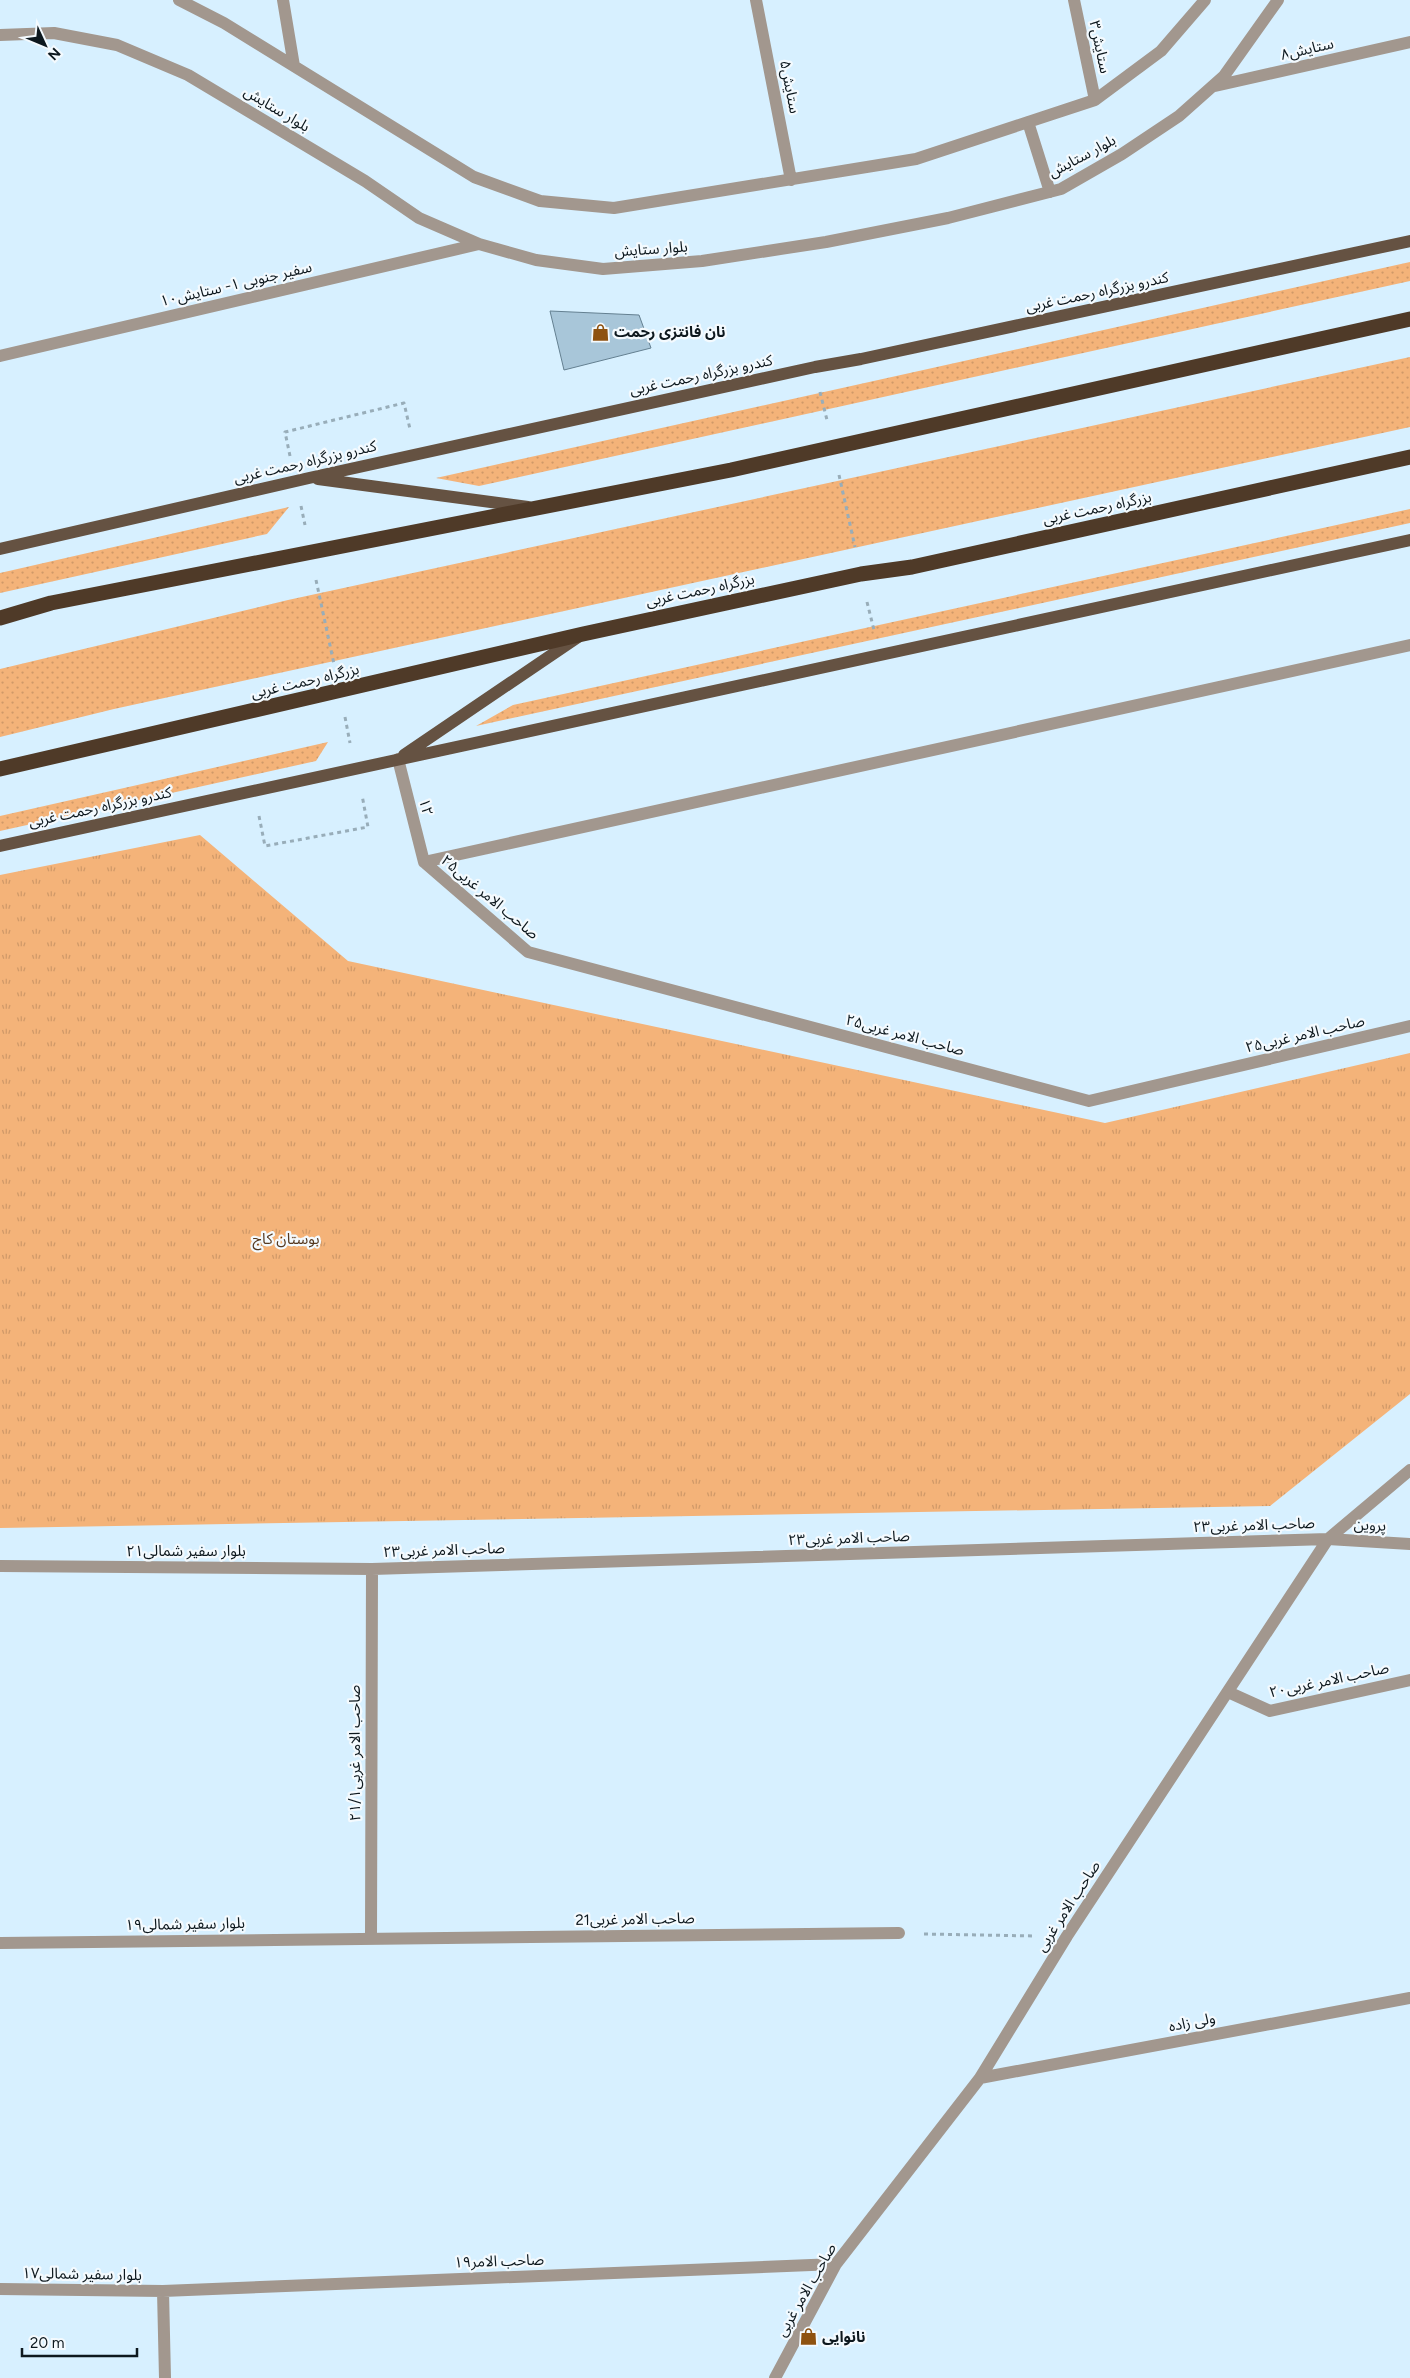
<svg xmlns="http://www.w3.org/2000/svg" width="1410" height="2378" font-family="Figtree,'Noto Sans Arabic',sans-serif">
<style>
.grass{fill:url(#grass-dots)}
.park{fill:url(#park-tufts)}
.building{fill:#a8c6d9;stroke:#648091}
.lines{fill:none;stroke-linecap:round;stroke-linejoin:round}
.path{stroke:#98adb9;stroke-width:3;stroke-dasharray:4 4;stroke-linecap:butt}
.minor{stroke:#a2978e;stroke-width:12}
.major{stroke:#655242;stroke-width:12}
.highway{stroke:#4f3a28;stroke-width:15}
.labels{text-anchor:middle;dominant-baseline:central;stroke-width:4.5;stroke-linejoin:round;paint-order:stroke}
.street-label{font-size:15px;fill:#0d181e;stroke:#f4fafe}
.poi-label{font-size:15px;font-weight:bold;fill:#0d181e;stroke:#f4fafe;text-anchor:start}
.park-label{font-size:15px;fill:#55371d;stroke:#f4fafe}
</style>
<defs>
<pattern id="grass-dots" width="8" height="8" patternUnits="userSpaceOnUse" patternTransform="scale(1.25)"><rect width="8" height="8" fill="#f4b379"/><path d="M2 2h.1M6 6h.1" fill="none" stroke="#d09968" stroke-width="1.8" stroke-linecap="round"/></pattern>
<pattern id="park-tufts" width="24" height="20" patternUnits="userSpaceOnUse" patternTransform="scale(1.25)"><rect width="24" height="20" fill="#f4b379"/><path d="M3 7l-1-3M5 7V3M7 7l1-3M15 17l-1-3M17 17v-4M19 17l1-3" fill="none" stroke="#d09968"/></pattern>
</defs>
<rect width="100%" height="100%" fill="#d7f0ff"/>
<path class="grass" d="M1410 262V281L479 486 436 478Z
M1410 357V427L114 709 0 737V669L288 600Z
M289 507 267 534 0 593V573Z
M1410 509V523L476 726 513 705Z
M328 742 316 761 0 831V816Z"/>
<path class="park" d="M200 835 348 961 1105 1123 1410 1053V1394L1270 1506 0 1528V875Z"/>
<path class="building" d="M550 311 639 315 651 348 564 370Z"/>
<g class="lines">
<path class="path" d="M820 392 827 420
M290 456 285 432 404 403 410 429
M839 475 855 547
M301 506 305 525
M316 580 334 664
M867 602 874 630
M345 717 350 743
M259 816 265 846 368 827 362 795
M924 1934 1036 1936"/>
<path class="minor" d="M179 0 224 23 474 177 540 201 614 208 916 159 1095 100 1161 51 1205 0
M283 0 294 66
M756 0 791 180
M1074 0 1095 100
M0 35 54 33 117 45 188 75 365 181 419 218 479 244 536 260 603 269 702 261 826 242 948 218 1061 189 1122 154 1179 116 1224 76 1278 0
M1215 86 1410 42
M1028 122 1050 192
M0 356 479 244
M398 759 424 862
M424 862 528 952 1089 1101 1410 1026
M424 862 1410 645
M0 1566 372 1569 1328 1539 1410 1544
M1228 1692 1270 1711 1410 1680
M371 1938 372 1569
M0 1943 899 1933
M980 2078 1410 1998
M0 2289 163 2291 836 2264
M163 2291 165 2378
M775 2378 836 2264 980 2078 1067 1936 1328 1539 1410 1470"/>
<path class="major" d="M318 479 528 507
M0 549 309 478 815 367 861 359 1410 241
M404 755 578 637
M0 846 1410 540"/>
<path class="highway" d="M0 618 51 603 731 470 1410 319
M0 769 583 634 861 574 912 567 1410 457"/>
</g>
<defs>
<symbol id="shop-bare" viewBox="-9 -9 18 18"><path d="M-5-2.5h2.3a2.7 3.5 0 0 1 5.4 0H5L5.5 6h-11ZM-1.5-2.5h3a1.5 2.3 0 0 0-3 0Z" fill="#8e5210" stroke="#f4fafe" stroke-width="2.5" paint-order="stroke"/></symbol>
</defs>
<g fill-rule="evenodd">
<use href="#shop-bare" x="588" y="320" width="25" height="25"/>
<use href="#shop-bare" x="796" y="2324" width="25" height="25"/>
</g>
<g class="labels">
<g class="street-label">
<text transform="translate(1100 47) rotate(78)">ستایش۳</text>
<text transform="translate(1307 49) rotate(-13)">ستایش۸</text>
<text transform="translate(790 87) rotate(79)">ستایش۵</text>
<text transform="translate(277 109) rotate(31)">بلوار ستایش</text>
<text transform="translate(1082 156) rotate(-28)">بلوار ستایش</text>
<text transform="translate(651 249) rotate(-4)">بلوار ستایش</text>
<text transform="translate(236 284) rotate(-13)">سفیر جنوبی ۱- ستایش۱۰</text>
<text transform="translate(1097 292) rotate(-12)">کندرو بزرگراه رحمت غربی</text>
<text transform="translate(701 375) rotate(-12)">کندرو بزرگراه رحمت غربی</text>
<text transform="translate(305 462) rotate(-13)">کندرو بزرگراه رحمت غربی</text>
<text transform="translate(1097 508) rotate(-12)">بزرگراه رحمت غربی</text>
<text transform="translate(700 590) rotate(-12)">بزرگراه رحمت غربی</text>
<text transform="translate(305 681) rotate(-13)">بزرگراه رحمت غربی</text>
<text transform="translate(100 807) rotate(-12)">کندرو بزرگراه رحمت غربی</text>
<text transform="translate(426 807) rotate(76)">۱۲</text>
<text transform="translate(490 897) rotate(40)">صاحب الامر غربی۲۵</text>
<text transform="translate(1305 1034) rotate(-13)">صاحب الامر غربی۲۵</text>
<text transform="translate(905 1035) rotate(15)">صاحب الامر غربی۲۵</text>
<text transform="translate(1254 1525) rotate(-2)">صاحب الامر غربی۲۳</text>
<text transform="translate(1370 1525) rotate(3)">پروین</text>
<text transform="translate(849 1538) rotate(-2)">صاحب الامر غربی۲۳</text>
<text transform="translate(444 1550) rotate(-2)">صاحب الامر غربی۲۳</text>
<text x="186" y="1551">بلوار سفیر شمالی۲۱</text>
<text transform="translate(1329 1680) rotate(-12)">صاحب الامر غربی۲۰</text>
<text transform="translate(355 1753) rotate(-90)">صاحب الامر غربی۲۱/۱</text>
<text transform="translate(1068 1906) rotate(-57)">صاحب الامر غربی</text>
<text transform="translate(635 1919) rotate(-1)">21صاحب الامر غربی</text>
<text transform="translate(185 1924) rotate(-1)">بلوار سفیر شمالی۱۹</text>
<text transform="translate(1192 2022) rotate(-11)">ولی زاده</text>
<text transform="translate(499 2261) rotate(-2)">صاحب الامر۱۹</text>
<text transform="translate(82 2274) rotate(1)">بلوار سفیر شمالی۱۷</text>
<text transform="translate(806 2290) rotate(-60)">صاحب الامر غربی</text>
</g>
<g class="poi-label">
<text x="614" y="332">نان فانتزی رحمت</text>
<text x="822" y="2337">نانوایی</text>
</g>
<g class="park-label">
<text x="286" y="1239">بوستان کاج</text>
</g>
</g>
<g transform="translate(45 45) rotate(134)" stroke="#f4fafe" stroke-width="4" paint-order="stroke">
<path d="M0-4L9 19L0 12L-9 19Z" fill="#0d181e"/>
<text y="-8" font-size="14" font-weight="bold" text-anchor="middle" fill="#0d181e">N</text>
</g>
<path d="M22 2348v8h115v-8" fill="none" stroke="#0d181e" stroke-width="2.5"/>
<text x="30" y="2348" font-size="15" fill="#0d181e" stroke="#f4fafe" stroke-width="4" paint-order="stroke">20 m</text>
</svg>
